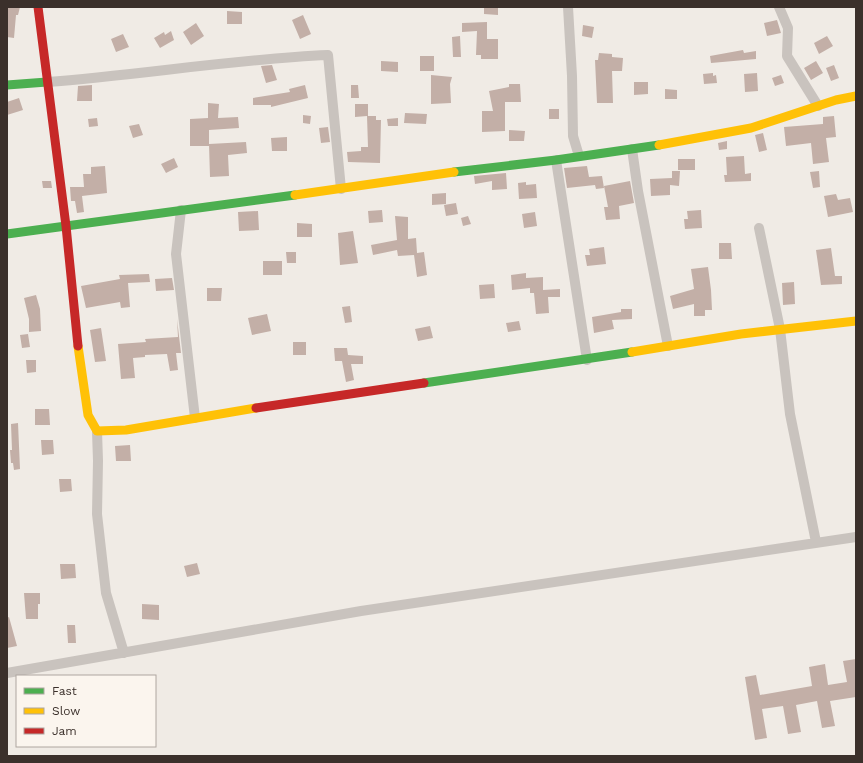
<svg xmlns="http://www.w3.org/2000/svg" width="863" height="763" font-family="'Work Sans',sans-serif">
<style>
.building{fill:#c3afa7}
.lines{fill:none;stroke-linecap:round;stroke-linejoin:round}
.street{stroke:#c9c3be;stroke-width:10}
.fast{stroke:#4caf50;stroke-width:9}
.slow{stroke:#ffc107;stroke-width:9}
.jam{stroke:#c62828;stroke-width:9}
</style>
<rect width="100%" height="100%" fill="#f0ebe5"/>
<path class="building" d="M7 7H20L18 15H16L14 38 7 37Z
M484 7H498V15L484 14Z
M227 11 242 12V24H227Z
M303 15 311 34 300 39 292 20Z
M777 20 781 33 767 36 764 23Z
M487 22V39H498V59H481V55H476L477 31 462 32V23Z
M196 23 204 36 191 45 183 32Z
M583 25 594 27 592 38 582 36Z
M171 31 174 40 160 48 154 38 164 32 165 35Z
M123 34 129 47 116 52 111 39Z
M460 36 461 57H453L452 37Z
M827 36 833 46 819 54 814 43Z
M743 50 744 53 756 51V59L711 63 710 56Z
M599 53 612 54V57L623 58 622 71H612L613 103H597L595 60H598Z
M420 56H434V71H420Z
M381 61 398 62V72L381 71Z
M816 61 823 73 811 80 804 68Z
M272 65 277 80 266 83 261 66Z
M834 65 839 78 831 81 826 68Z
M713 73V76L716 75 717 83 704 84 703 74Z
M757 73 758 91 745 92 744 74Z
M431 75 452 77 450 84 451 103 431 104Z
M781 75 784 83 775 86 772 78Z
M634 82H648V94L634 95Z
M509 84H520L521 102H505V131L482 132V111H493L489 91 509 87Z
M92 85V101H77L78 86Z
M305 85 308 98 271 107V105H253V98L290 92 289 89Z
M351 85H358L359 98H351Z
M665 89 677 90V99H665Z
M19 98 23 110 7 115V102Z
M208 103 219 104 218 118 238 117 239 128 209 130V146H190V119L208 118Z
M355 104H368V116H376V120H381L380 163 348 162 347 152 361 151V147H368L367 116 355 117Z
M549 109H559V119H549Z
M405 113 427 114 426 124 404 123Z
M303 115 311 116 310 124 303 123Z
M834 116 836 137 826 138 829 162 813 164 811 143 786 146 784 127 823 124V117Z
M97 118 98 126 89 127 88 119Z
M398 118V126H388L387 119Z
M139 124 143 135 133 138 129 126Z
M328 127 330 142 321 143 319 128Z
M509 130 525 131 524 141H509Z
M763 133 767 150 759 152 755 135Z
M287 137V151H272L271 138Z
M727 141V149L719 150 718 143Z
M246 142 247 153 228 155 229 176 210 177 209 144Z
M744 156 745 174 751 173V181L725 182 724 175H727L726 157Z
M174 158 178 167 166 173 161 164Z
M678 159H695V170H678Z
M105 166 107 193 82 196 84 212 77 213 75 201H71L70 187H84L83 174H91V167Z
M587 166 589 177 602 176 604 188 596 189 595 185 567 188 564 168Z
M672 171H680L679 186 670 185V195L651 196 650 179 672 178Z
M819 171 820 187 813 188 810 172Z
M506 173 507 189 492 190V181L475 184 474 176Z
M42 181H51L52 188H43Z
M630 181 634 203 619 206 620 219 606 220 604 207H608L604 186Z
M526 182V185L536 184 537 198 519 199 518 183Z
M446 193V204L432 205V194Z
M836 194 838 200 850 198 853 212 828 217 824 196Z
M456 203 458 214 446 216 444 205Z
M382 210 383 222 369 223 368 211Z
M701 210 702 228 685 229 684 219H688L687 211Z
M258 211 259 230 239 231 238 212Z
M535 212 537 226 524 228 522 214Z
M395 216 408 217V239L416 238 417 253 424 252 427 275 417 277 414 255 398 256 397 250 373 255 371 245 397 240Z
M468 216 471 224 463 226 461 218Z
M297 223 312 224V237H297Z
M353 231 358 263 340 265 338 233Z
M719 243H731L732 259H719Z
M604 247 606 264 587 266 585 255H590L589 249Z
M831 248 835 276H842V284L821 285 816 250Z
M286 252H296V263H287Z
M263 261H282V275H263Z
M708 267 711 290 712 310H705V316H694V304L673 309 670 296 694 289 691 269Z
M526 273V278L543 277V290L560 289V297H548L549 313 536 314 534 293H530V288L512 290 511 275Z
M149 274 150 282 128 283 130 307 121 308 120 302 86 308 81 286 120 279 119 275Z
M172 278 174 290 156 291 155 279Z
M794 282 795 304 783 305 782 283Z
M494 284 495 298 480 299 479 285Z
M207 288H222L221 301H207Z
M36 295 40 309 41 331 29 332V319L24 298Z
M350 306 352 322 345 323 342 307Z
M621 309H632V319L612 320 614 329 594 333 592 317 621 312Z
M267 314 271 331 252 335 248 318Z
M177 319 181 353H176L178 370 170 371 167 354 145 355V357L133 358 135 378 121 379 118 344 146 342 145 339 178 337Z
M519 321 521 330 508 332 506 323Z
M430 326 433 338 418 341 415 329Z
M101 328 106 361 95 362 90 330Z
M28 334 30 347 22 348 20 335Z
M293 342H306V355H293Z
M334 348H347L348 355 363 356V364H351L354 380 346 382 342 361H335Z
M26 360H36V372L27 373Z
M35 409H49L50 425H35Z
M18 423 20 469 14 470 13 463H11L10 450H12L11 424Z
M41 440H53L54 454 42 455Z
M130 445 131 461H116L115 446Z
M59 479H71L72 491 60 492Z
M197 563 200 574 187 577 184 566Z
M60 564H75L76 578 61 579Z
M24 593H40V604H38V619H26Z
M142 604 159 605V620L142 619Z
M9 617 17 646 7 648V618Z
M67 625H75L76 643H68Z
M856 659V697L830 701 835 726 822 728 817 701 796 705 801 732 788 734 783 706 762 709 767 738 755 740 745 677 756 675 760 695 812 686 809 667 825 664 828 685 847 682 843 661Z"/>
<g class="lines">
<path class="street" d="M568 7 572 76 573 136 579 156
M779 7 788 28 787 56 818 106
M47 82C141 75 234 59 328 55L341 189
M632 149 638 191 668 346
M556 160 587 360
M181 210 176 254 195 418
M759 228 780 329 790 414 816 542
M97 431 98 461 97 514 106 593 124 653
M7 673 361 611 856 537"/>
<path class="fast" d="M7 85 47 82
M454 172 556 160 659 145
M7 234 295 195
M424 383 632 352"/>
<path class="slow" d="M659 145 751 128 836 100 856 96
M295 195 454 172
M78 346 88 415 97 431 126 430 256 408
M632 352 741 334 856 321"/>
<path class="jam" d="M38 7 66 226 78 346
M256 408 424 383"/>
</g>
<rect width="863" height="763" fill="none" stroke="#3b302b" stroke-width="16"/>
<rect x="16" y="675" width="140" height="72" fill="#fbf5ee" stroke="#aea6a0"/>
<rect x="24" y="688" width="20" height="6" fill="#4caf50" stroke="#aea6a0"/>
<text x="52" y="695" font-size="12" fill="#3b302b">Fast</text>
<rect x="24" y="708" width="20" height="6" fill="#ffc107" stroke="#aea6a0"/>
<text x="52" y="715" font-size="12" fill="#3b302b">Slow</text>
<rect x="24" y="728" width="20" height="6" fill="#c62828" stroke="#aea6a0"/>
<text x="52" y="735" font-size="12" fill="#3b302b">Jam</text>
</svg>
